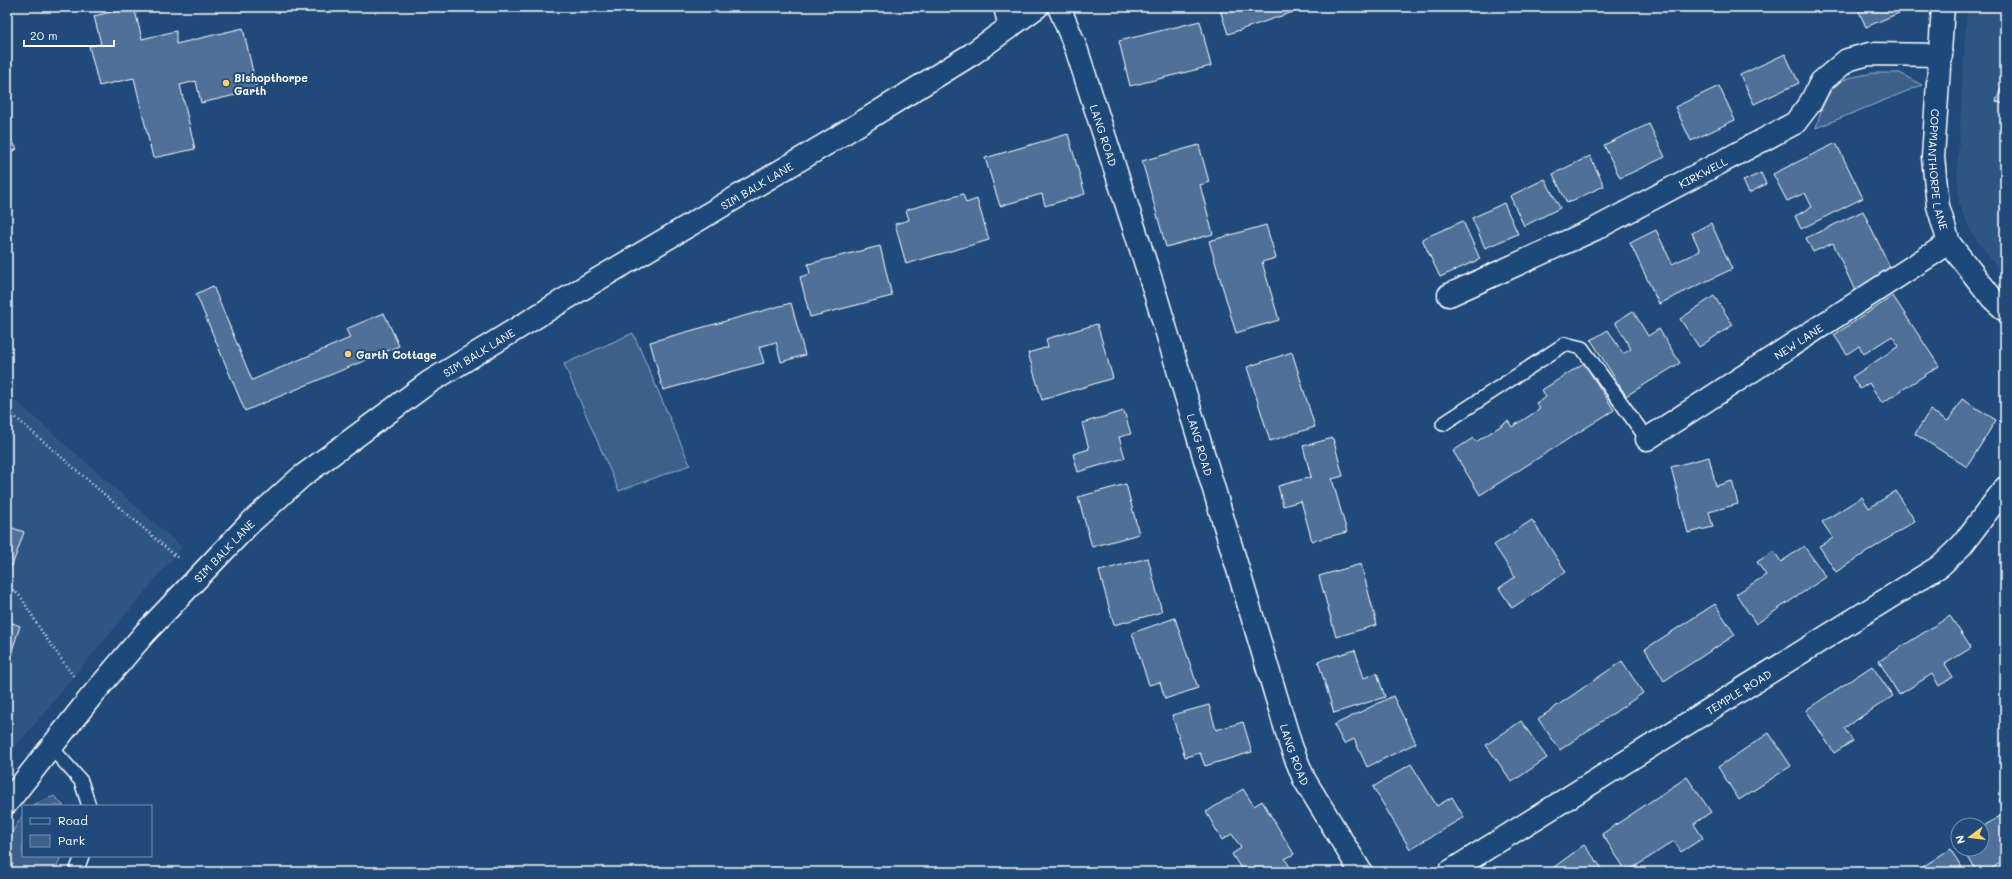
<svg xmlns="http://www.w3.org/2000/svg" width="2012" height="879" font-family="Mali,sans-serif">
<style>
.built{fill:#2e5683}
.green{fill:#3c618b;stroke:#9eb0c5}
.building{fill:#507197;stroke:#fff}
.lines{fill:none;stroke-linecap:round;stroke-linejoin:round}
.lane-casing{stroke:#fff;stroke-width:16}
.street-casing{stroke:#fff;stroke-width:25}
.secondary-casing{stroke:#fff;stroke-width:25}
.path{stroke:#fff;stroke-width:2.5;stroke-dasharray:1 3;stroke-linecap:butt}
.lane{stroke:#1f4a7a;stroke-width:13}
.street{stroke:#1f4a7a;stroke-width:22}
.secondary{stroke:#1f4a7a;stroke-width:22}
.poi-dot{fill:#ffd166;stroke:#1f4a7a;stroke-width:1.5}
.labels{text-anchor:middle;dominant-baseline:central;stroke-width:4;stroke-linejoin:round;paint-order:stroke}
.poi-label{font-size:11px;font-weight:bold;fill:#fff;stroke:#1f4a7a;text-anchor:start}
.street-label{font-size:11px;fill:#fff;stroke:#1f4a7a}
</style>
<rect width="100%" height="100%" fill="#1f4a7a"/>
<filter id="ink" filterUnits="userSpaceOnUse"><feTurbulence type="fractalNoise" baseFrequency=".025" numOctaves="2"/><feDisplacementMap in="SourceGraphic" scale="8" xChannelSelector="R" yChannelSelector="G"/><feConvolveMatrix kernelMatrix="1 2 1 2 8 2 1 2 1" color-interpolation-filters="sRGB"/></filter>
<g filter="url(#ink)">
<path class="built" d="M1967 7H2005V278L1971 232 1959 205 1957 174Z
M7 393 182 547 7 757Z"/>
<path class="green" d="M1873 73H1900L1922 85 1816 128C1821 110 1827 87 1846 79 1854 76 1865 75 1873 73Z
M633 333 690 465 619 491 564 364Z
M54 796 64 806H31Z
M23 815V856H61L55 872H7V840Z"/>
<path class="building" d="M131 7H134L142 39 176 31V44L243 28 257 90 201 103 196 81 180 85 195 149 153 158 134 78 99 86 89 46 101 44 94 16Z
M1219 7H1308L1228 34Z
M1857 7H1905L1906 10 1866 27Z
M1200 21 1211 66 1130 86 1119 41Z
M1785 54 1799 83 1754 104 1740 75Z
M2005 78V105L1996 101Z
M1719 86 1735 120 1691 141 1675 107Z
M1649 124 1665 157 1620 178 1604 145Z
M7 132 17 149 7 155Z
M1068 134 1085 194 1045 206 1042 194 1000 206 985 158Z
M1836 143 1863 198 1801 229 1795 216 1812 207 1805 193 1787 201 1773 174Z
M1199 145 1209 182 1200 185 1213 234 1166 247 1142 161Z
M1590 156 1604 186 1567 203 1553 174Z
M1761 173 1766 184 1749 193 1743 181Z
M1545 179 1560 208 1524 226 1510 196Z
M963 194 966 203 977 199 989 240 906 264 895 224 909 220 906 210Z
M1504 203 1518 234 1485 248 1472 218Z
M1863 211 1893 273 1855 291 1833 243 1813 252 1806 238Z
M1463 221 1480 259 1440 277 1422 239Z
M1711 223 1732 269 1659 304 1630 243 1656 230 1672 264 1700 251 1692 233Z
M1266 225 1276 258 1262 262 1279 320 1236 333 1209 241Z
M880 246 892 296 810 317 800 277 810 274 808 264Z
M213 286 252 380 350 338 346 329 384 313 399 346 245 411 196 294Z
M1714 296 1733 325 1699 347 1680 319Z
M1893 296 1939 366 1882 403 1869 383 1860 389 1852 377 1899 346 1892 336 1864 354 1859 346 1847 354 1834 335Z
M791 303 805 355 781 362 776 342 759 347 764 363 663 390 650 342Z
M1633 311 1648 336 1659 329 1680 363 1626 396 1591 340 1608 330 1623 354 1631 349 1615 322Z
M1097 324 1113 378 1042 400 1028 353 1048 347 1046 339Z
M1292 352 1315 427 1270 441 1247 367Z
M1584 363 1614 410 1480 495 1453 451 1473 438 1476 442 1508 421 1512 427 1540 409 1536 403 1546 397 1542 390Z
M1962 399 1996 420 1967 467 1915 434 1930 410 1948 421Z
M1124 411 1131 434 1119 437 1125 458 1078 472 1073 454 1089 449 1082 423Z
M1333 438 1343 476 1332 479 1347 532 1312 541 1301 501 1283 506 1278 486 1311 477 1303 446Z
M1709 457 1716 486 1732 481 1738 504 1709 512 1713 527 1688 533 1671 467Z
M1126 484 1139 534 1092 547 1078 497Z
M1896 491 1915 521 1836 572 1819 546 1833 538 1822 522 1862 497 1869 508Z
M1532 520 1566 572 1512 608 1499 588 1515 577 1494 545Z
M7 526 24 532 12 566 7 564Z
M1804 546 1826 577 1756 624 1736 594 1766 575 1757 562 1774 551 1781 562Z
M1148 558 1162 612 1114 625 1099 571Z
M1361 564 1377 625 1336 637 1319 576Z
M1715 604 1735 635 1664 681 1645 649Z
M1950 616 1971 648 1945 664 1953 677 1939 686 1932 674 1899 695 1879 661Z
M1175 618 1198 688 1165 699 1160 682 1149 685 1132 633Z
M7 621 20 626 9 660 7 659Z
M1355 650 1364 678 1377 673 1385 697 1334 713 1318 661Z
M1622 661 1643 693 1560 750 1538 719Z
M1872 666 1893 696 1844 728 1853 741 1834 753 1806 710Z
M1393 696 1416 743 1367 767 1354 739 1344 744 1334 725Z
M1209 705 1216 730 1243 722 1252 752 1205 766 1200 753 1185 757 1172 715Z
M1521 721 1547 758 1512 782 1486 745Z
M1769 733 1791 766 1739 800 1718 767Z
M1411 764 1437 806 1452 797 1464 817 1410 849 1373 787Z
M1687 777 1711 812 1694 824 1703 838 1681 852 1674 841 1627 872 1602 834Z
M1243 789 1254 806 1262 801 1294 854 1285 859 1293 872H1243L1232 854 1241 848 1232 834 1222 840 1206 812Z
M2005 796V809L1999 800Z
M2005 813V860L1986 872H1977L1963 849H1982V827Z
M1584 845 1605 872H1557L1554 867Z
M1950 849 1965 872H1915Z"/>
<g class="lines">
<defs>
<path id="lane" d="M1443 424 1565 344 1582 348 1647 439
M51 747 81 781 89 806
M76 872 82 856"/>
<g id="street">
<path id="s1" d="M1059 7 1076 48 1152 283 1291 746 1304 779 1361 872"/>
<path id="s2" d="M1943 7 1933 157 1938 206 1949 243 1992 298 2005 310"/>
<path id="s3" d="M1449 295 1595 229 1795 123 1811 102 1821 82 1847 60 1869 54 1941 55"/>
<path id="s4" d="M1647 439 1949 243"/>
<path id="s5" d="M1449 872 1940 566 1962 545 2005 488"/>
</g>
<g id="secondary">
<path d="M1005 7 1010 27"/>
<path id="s6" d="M7 803 90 698 145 633 249 524 301 477 428 383 585 287 833 140 972 54 1037 7"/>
</g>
</defs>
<use href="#lane" class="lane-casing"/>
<use href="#street" class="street-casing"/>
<use href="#secondary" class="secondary-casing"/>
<path class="path" d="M7 410 179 559
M7 585 21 597 42 632 74 677"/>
<use href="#lane" class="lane"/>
<use href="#street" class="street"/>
<use href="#secondary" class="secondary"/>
</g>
</g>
<g class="poi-dot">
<circle cx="226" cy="83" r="4"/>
<circle cx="348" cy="354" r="4"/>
</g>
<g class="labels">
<g class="poi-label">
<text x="234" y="77">Bishopthorpe<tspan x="234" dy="13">Garth</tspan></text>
<text x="356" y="354">Garth Cottage</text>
</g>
<g class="street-label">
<text stroke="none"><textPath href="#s1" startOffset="136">LANG ROAD</textPath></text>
<text stroke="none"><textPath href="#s2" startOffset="163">COPMANTHORPE LANE</textPath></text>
<text stroke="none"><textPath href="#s3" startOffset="282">KIRKWELL</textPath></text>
<text stroke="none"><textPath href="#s6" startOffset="981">SIM BALK LANE</textPath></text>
<text stroke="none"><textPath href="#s4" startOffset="180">NEW LANE</textPath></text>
<text stroke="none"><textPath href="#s6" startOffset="657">SIM BALK LANE</textPath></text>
<text stroke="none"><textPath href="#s1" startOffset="460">LANG ROAD</textPath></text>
<text stroke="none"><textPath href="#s6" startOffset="333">SIM BALK LANE</textPath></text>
<text stroke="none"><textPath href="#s5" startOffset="341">TEMPLE ROAD</textPath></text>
<text stroke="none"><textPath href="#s1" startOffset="784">LANG ROAD</textPath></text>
</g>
</g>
<rect width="2012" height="879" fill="none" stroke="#1f4a7a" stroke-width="24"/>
<rect x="12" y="12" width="1988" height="855" fill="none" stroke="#fff" stroke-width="1.5" filter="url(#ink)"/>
<rect x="22" y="805" width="130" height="52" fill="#1f4a7a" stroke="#7992af"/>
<rect x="30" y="818" width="20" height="6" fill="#1f4a7a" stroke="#7992af"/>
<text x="58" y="825" font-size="12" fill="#ffffff">Road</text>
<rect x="30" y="835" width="20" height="12" fill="#3c618b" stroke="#7992af"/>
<text x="58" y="845" font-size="12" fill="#ffffff">Park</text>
<g transform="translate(1970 837) rotate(255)"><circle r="19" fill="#1f4a7a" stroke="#7992af"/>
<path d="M0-3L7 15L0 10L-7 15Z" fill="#ffd166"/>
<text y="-6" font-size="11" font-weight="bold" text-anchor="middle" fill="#ffffff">N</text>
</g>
<path d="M24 40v6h90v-6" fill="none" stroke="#ffffff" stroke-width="2"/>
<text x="30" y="40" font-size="12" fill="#ffffff" stroke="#1f4a7a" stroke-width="3" paint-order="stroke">20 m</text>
</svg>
